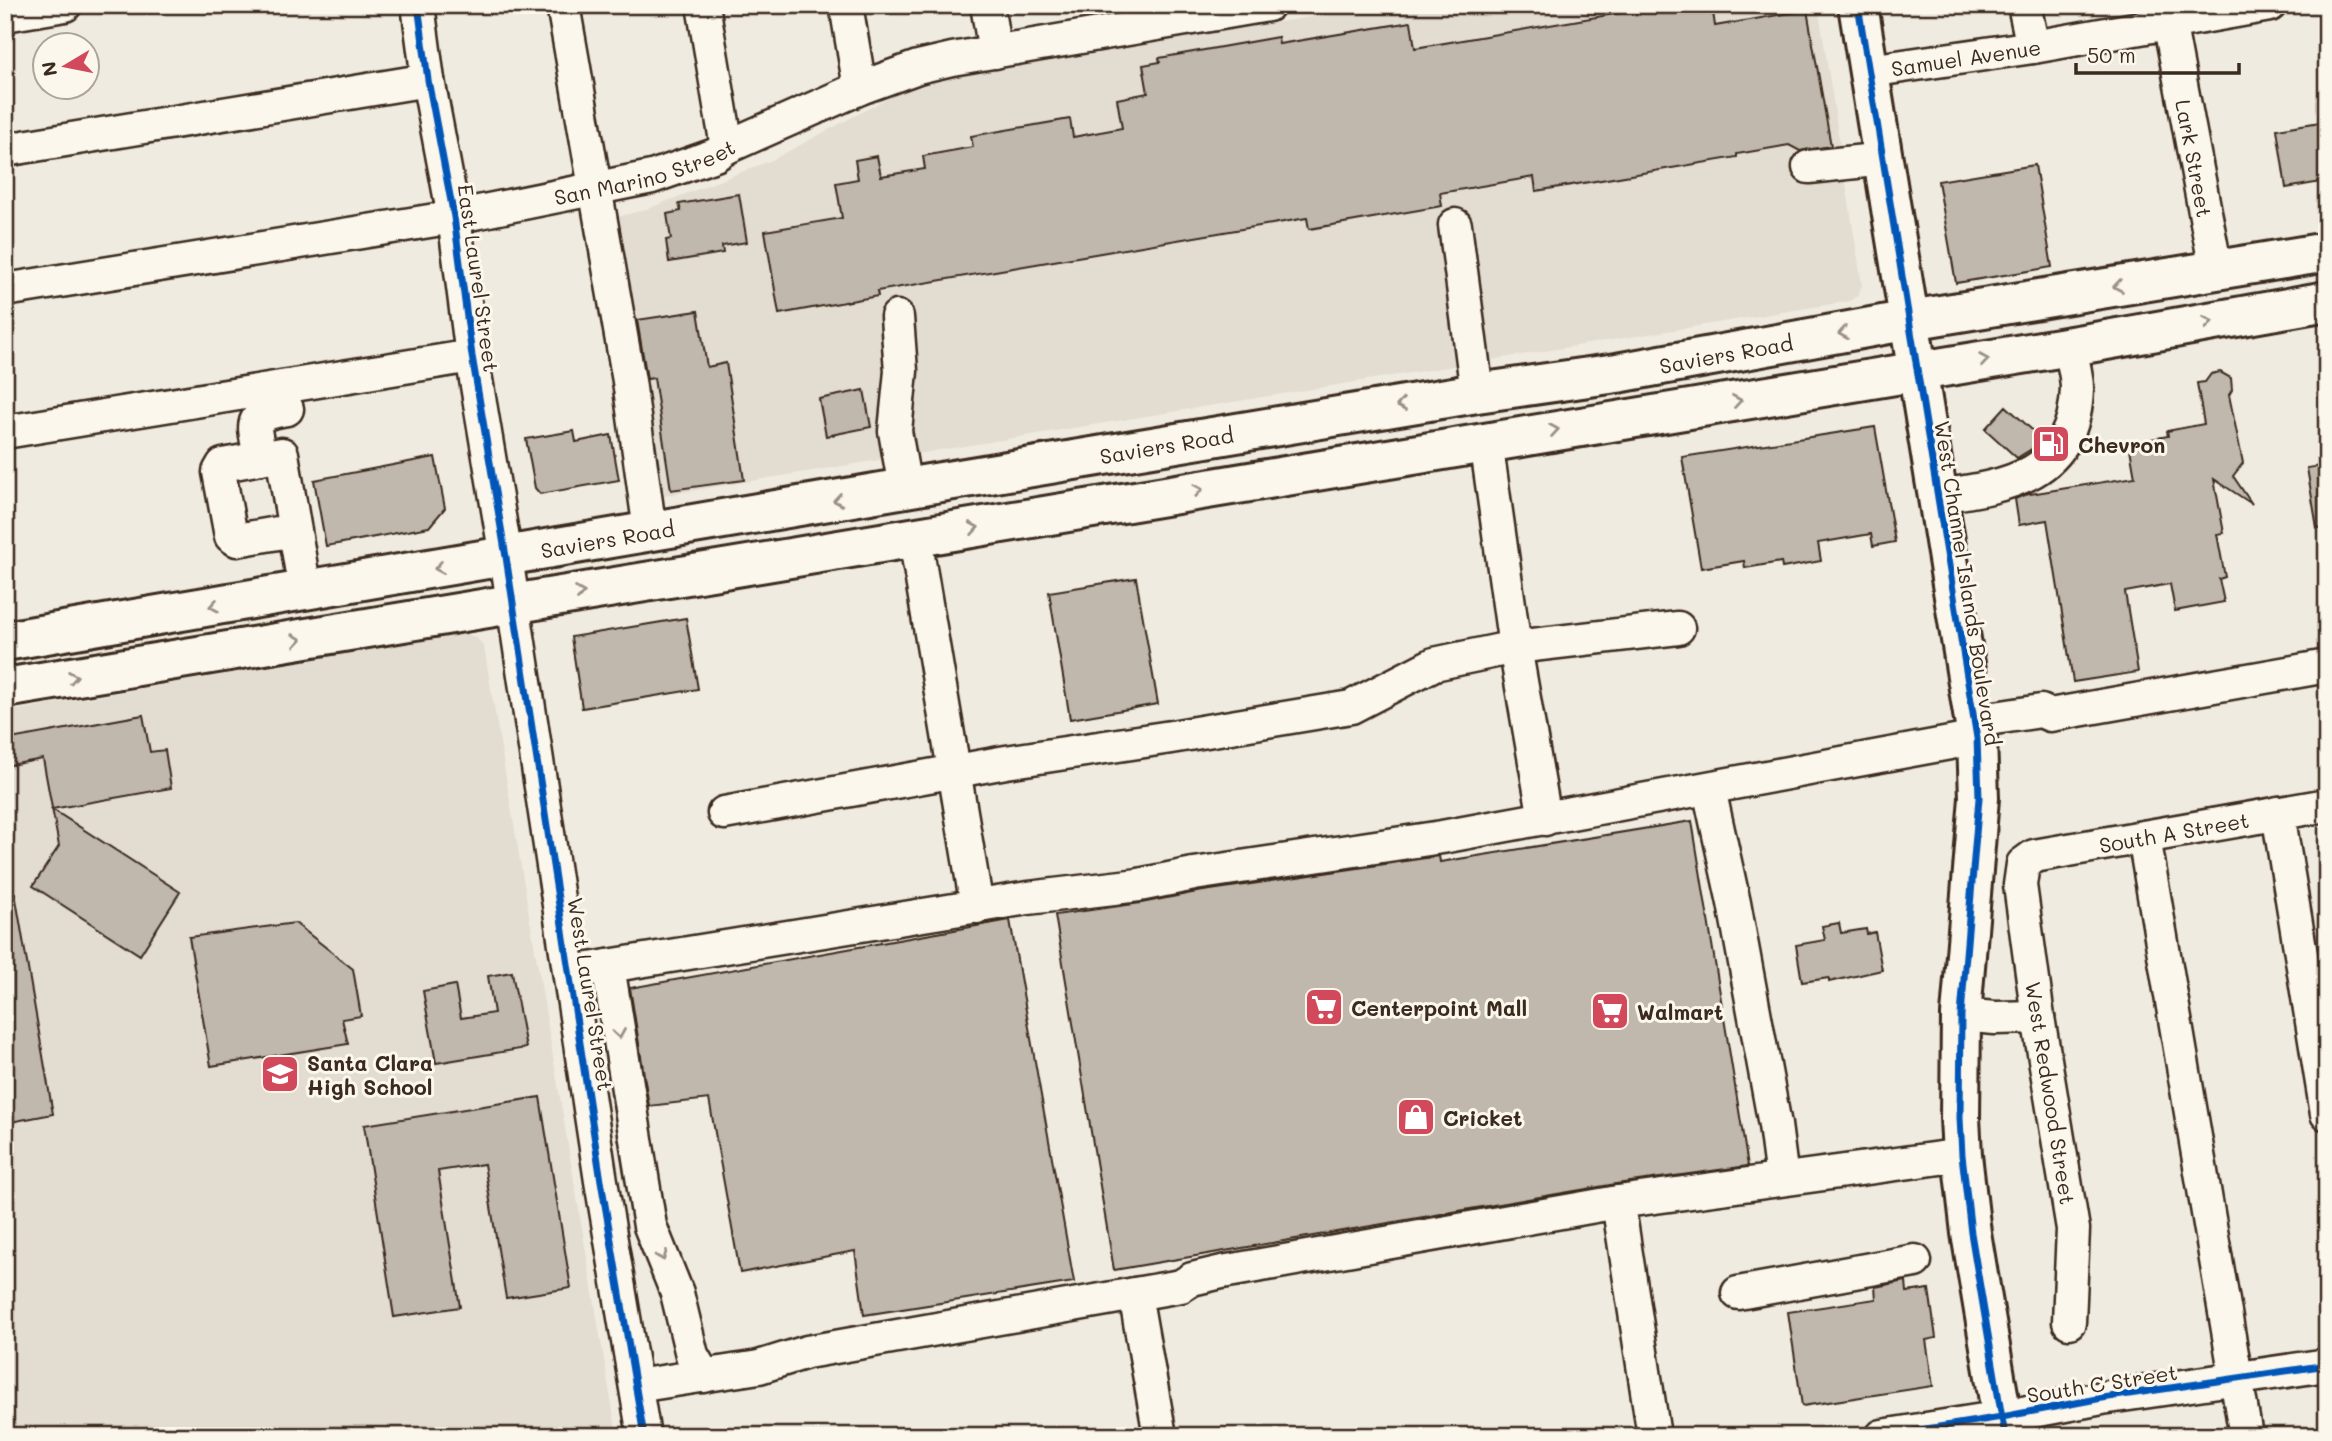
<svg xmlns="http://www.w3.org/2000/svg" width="2332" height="1441" font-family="Mali,sans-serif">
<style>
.built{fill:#e2dcd1}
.building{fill:#c0b8ad;stroke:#3b2a1e;stroke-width:2}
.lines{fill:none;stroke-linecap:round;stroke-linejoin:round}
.minor-casing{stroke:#3b2a1e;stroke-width:37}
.major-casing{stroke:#3b2a1e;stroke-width:44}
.minor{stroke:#fbf7ec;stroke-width:32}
.major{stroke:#fbf7ec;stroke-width:38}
.cycleway-casing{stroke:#fbf7ec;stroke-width:11}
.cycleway{stroke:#0057b8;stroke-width:7}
.oneway{stroke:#9b9085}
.labels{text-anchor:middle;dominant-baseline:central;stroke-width:6;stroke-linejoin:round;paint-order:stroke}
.street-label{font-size:21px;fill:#3b2a1e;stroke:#fbf7ec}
.poi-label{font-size:21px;font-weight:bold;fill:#3b2a1e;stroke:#fbf7ec;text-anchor:start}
</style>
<rect width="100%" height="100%" fill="#f0ebe0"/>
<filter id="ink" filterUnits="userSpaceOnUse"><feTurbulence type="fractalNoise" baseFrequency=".0143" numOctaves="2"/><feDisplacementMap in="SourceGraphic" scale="14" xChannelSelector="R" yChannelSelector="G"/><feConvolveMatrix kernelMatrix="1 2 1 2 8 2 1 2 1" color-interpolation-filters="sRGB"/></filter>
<g filter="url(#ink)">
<path class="built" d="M1385 5H1818L1862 285 1858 295 1850 301 653 497 604 221 650 208 772 160 892 96 967 72Z
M465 634 476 637 484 647 617 1436H5V712Z"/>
<path class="building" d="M1667 5H1712L1715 26 1807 10 1831 146 1800 151 1789 145 1737 154V157L1536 191 1534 177 1440 193 1442 206 1309 229 1307 218 877 291 878 296 779 314 765 231 842 218 836 183 858 179 855 160 877 156 881 176 925 169 923 156 973 147 971 136 1070 119 1073 137 1122 128 1117 99 1148 93 1143 65 1160 62 1159 58 1278 37 1279 44 1411 22 1415 48Z
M2327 121V181L2286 188 2277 129Z
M2035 165 2052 267 1956 283 1938 181Z
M739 194 747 242 722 246 723 253 669 262 666 240 671 239 667 214 681 211 679 204Z
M698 311 707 367 726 363 744 480 671 490 654 378 647 379 637 320Z
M2220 372 2231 378 2232 390 2229 395 2243 463 2233 476 2252 504 2214 479 2224 533 2217 534 2225 577 2219 579 2224 602 2175 611 2170 584 2125 592 2138 672 2073 682 2047 520 2019 525 2015 499 2024 495 2135 477 2129 443 2168 436 2167 431 2204 424 2197 383 2205 382 2211 374Z
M864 390 871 427 826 436 819 399Z
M2006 406 2042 439 2038 445 2017 458 1985 429Z
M1875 427 1895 542 1873 546 1871 534 1818 543 1821 561 1782 568 1781 562 1745 568 1744 561 1701 568 1682 457Z
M574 431 576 442 611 435 619 480 540 494 535 488 526 439Z
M435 457 445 508 429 527 326 546 314 480Z
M2327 465V527L2317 528 2307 468Z
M1136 578 1158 704 1070 719 1049 592Z
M686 618 698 689 582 708 571 637Z
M143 715 150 752 165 750 171 788 52 809 180 892 140 955 33 886 59 846 43 759 5 766V740Z
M1692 821 1748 1166 1616 1184 1114 1270 1055 915 1141 903 1197 892 1439 856 1440 862Z
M15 893 53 1114 5 1123V894Z
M1010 920 1074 1282 864 1315 855 1251 740 1273 709 1099 649 1106 630 988Z
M295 923 353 969 361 1016 342 1019 348 1044 211 1066 189 937Z
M1839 923 1841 933 1866 929 1867 934 1875 932 1882 970 1829 982V978L1802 982 1796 945 1825 940 1822 926Z
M512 972 526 1048 436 1063 423 991 455 985 461 1018 494 1013 488 976Z
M540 1097 571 1288 506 1298 484 1164 438 1171 460 1307 394 1317 364 1125Z
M1906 1281 1907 1292 1929 1289 1936 1338 1926 1340 1933 1386 1802 1406 1788 1312 1876 1299 1875 1287Z"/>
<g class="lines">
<defs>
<g id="minor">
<path d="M418 5 428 80 454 217 472 356 506 557 601 1181 644 1436"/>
<path d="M563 5 629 381 650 531"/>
<path d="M703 5 727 147"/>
<path d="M846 5 860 88"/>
<path d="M987 5 995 52"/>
<path d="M2024 5 2033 47"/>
<path id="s1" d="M2166 5 2216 270"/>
<path d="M5 15 65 5"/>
<path id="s2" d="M1869 71 2033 47 2270 5"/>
<path d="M5 150 428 80"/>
<path d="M1809 167 1884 159"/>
<path d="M1455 225 1477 393"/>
<path id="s3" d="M5 290 454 217 652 177 715 155 727 147 860 88 918 67 952 59 1268 5"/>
<path d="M897 317 901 371 895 431 905 488"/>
<path d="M5 432 472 356"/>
<path d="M1486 441 1515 647 1545 819"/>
<path d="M260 458C254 421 246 416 287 409"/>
<path d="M1937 496C2008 487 2075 475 2077 388 2077 375 2072 359 2070 346"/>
<path d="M295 530 237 540 231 536 219 472 223 465 282 454 305 591"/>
<path d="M915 538 977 907"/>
<path d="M1975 721 2041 711 2050 715 2327 666"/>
<path d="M1709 789 1734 903 1775 1125 1782 1179"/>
<path d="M724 813 1006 762 1171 737 1351 707 1434 664 1515 647 1678 628"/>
<path d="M2278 813 2327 1114"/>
<path d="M2144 837 2246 1436"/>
<path d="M608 966 650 1226 677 1293 692 1355 704 1376"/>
<path d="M571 972 1028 898 1139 885 1194 874 1442 837 1977 738"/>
<path d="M1961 1015 1995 1018 2038 1017"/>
<path d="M1618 1202 1962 1155"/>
<path d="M1738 1293 1915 1261"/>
<path id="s4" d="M2069 1322 2073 1229 2038 1017 2020 885 2023 864 2034 856 2327 805"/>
<path d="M636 1386 759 1367 807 1352 1135 1294"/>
<path d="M1160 1436 1135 1294 1181 1286 1192 1279 1222 1272 1618 1202 1654 1436"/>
<path d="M1882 1436 2002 1417 2102 1398 2327 1365"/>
</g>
<g id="major">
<path d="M1858 5 1977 738 1979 798 1961 1015 1960 1118 1962 1155 1971 1233 2005 1436"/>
<path id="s5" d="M5 641 905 488 1477 393 1617 373 1910 320 2327 252"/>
<path d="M5 688 2095 342 2327 301"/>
</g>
</defs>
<use href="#minor" class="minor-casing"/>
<use href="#major" class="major-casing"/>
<use href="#minor" class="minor"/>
<use href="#major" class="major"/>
<defs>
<path id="cycleway" d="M418 5 428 80 454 217 472 356 506 557 601 1181 644 1436
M1858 5 1977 738 1979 798 1961 1015 1960 1118 1962 1155 1971 1233 2005 1436
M1882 1436 2002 1417 2102 1398 2327 1365"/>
</defs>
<use href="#cycleway" class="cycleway-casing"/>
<use href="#cycleway" class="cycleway"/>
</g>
<defs><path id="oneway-chevron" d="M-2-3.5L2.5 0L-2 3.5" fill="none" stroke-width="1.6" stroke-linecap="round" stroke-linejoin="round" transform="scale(1.75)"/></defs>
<g class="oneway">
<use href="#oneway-chevron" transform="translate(2118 286) rotate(171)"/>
<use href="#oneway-chevron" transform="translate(2208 322) rotate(-10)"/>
<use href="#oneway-chevron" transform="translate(1843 333) rotate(170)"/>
<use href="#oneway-chevron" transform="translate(1984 360) rotate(-9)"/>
<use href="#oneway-chevron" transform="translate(1737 401) rotate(-9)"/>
<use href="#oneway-chevron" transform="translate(1401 405) rotate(171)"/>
<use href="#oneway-chevron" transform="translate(1554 430) rotate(-9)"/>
<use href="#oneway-chevron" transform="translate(1198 490) rotate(-10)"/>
<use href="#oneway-chevron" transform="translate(838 500) rotate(170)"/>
<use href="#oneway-chevron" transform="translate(974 528) rotate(-10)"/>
<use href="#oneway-chevron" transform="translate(439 568) rotate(170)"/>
<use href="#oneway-chevron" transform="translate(580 593) rotate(-9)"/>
<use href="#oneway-chevron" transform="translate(214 606) rotate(170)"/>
<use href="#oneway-chevron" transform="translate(297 640) rotate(-9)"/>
<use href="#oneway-chevron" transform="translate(73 677) rotate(-9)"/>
<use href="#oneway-chevron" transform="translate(619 1034) rotate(81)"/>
<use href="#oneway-chevron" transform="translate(662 1256) rotate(68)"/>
</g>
</g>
<defs>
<symbol id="fuel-square" viewBox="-11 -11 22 22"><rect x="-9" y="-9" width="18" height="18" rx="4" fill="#d1495b" stroke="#fbf7ec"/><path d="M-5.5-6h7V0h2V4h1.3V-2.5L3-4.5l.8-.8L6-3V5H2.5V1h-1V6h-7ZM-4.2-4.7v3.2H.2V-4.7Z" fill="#fff"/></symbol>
<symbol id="supermarket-square" viewBox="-11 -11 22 22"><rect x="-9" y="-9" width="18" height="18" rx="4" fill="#d1495b" stroke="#fbf7ec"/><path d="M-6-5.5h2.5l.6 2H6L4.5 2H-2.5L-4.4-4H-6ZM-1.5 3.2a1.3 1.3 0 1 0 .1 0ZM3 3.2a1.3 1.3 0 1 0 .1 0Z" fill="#fff"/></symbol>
<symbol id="school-square" viewBox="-11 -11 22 22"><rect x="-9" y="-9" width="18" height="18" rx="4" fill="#d1495b" stroke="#fbf7ec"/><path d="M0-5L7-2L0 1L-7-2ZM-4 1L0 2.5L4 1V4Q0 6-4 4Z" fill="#fff"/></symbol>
<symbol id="shop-square" viewBox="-11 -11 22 22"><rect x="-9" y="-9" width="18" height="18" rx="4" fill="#d1495b" stroke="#fbf7ec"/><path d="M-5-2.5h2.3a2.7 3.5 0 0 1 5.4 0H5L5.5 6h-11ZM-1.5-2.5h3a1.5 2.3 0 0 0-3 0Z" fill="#fff"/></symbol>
</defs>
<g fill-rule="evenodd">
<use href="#fuel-square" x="2029" y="422" width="44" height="44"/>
<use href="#supermarket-square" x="1302" y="985" width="44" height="44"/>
<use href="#supermarket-square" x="1588" y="989" width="44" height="44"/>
<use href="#school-square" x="258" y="1052" width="44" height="44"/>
<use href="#shop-square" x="1394" y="1095" width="44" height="44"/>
</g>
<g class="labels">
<g class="street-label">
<text stroke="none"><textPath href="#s2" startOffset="98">Samuel Avenue</textPath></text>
<text stroke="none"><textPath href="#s1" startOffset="156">Lark Street</textPath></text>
<text stroke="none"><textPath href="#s3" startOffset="651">San Marino Street</textPath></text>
<text transform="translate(479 278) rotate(82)">East Laurel Street</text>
<text stroke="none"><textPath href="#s5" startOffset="1745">Saviers Road</textPath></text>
<text stroke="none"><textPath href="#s5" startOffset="1178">Saviers Road</textPath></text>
<text stroke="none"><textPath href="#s5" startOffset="611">Saviers Road</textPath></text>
<text transform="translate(1968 583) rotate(81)">West Channel Islands Boulevard</text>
<text stroke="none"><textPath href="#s4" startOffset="618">South A Street</textPath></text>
<text transform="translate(591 994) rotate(81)">West Laurel Street</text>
<text transform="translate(2051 1093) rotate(81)">West Redwood Street</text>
<text transform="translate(2102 1383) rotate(-9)">South C Street</text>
</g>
<g class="poi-label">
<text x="2078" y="444">Chevron</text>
<text x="1351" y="1007">Centerpoint Mall</text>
<text x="1637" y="1011">Walmart</text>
<text x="307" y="1062">Santa Clara<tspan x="307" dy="24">High School</tspan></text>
<text x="1443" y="1117">Cricket</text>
</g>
</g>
<rect width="2332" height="1441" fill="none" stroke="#fbf7ec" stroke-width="28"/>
<rect x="14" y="14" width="2304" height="1413" fill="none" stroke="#3b2a1e" stroke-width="2.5" filter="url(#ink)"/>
<g transform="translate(66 66) rotate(260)"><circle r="33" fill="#fbf7ec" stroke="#aea59a" stroke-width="2"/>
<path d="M0-5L12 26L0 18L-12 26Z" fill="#d1495b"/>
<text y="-10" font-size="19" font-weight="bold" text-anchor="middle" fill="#3b2a1e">N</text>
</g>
<path d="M2076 63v10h163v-10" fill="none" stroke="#3b2a1e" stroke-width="3.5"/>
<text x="2087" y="63" font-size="21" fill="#3b2a1e" stroke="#fbf7ec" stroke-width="5" paint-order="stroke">50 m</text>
</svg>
